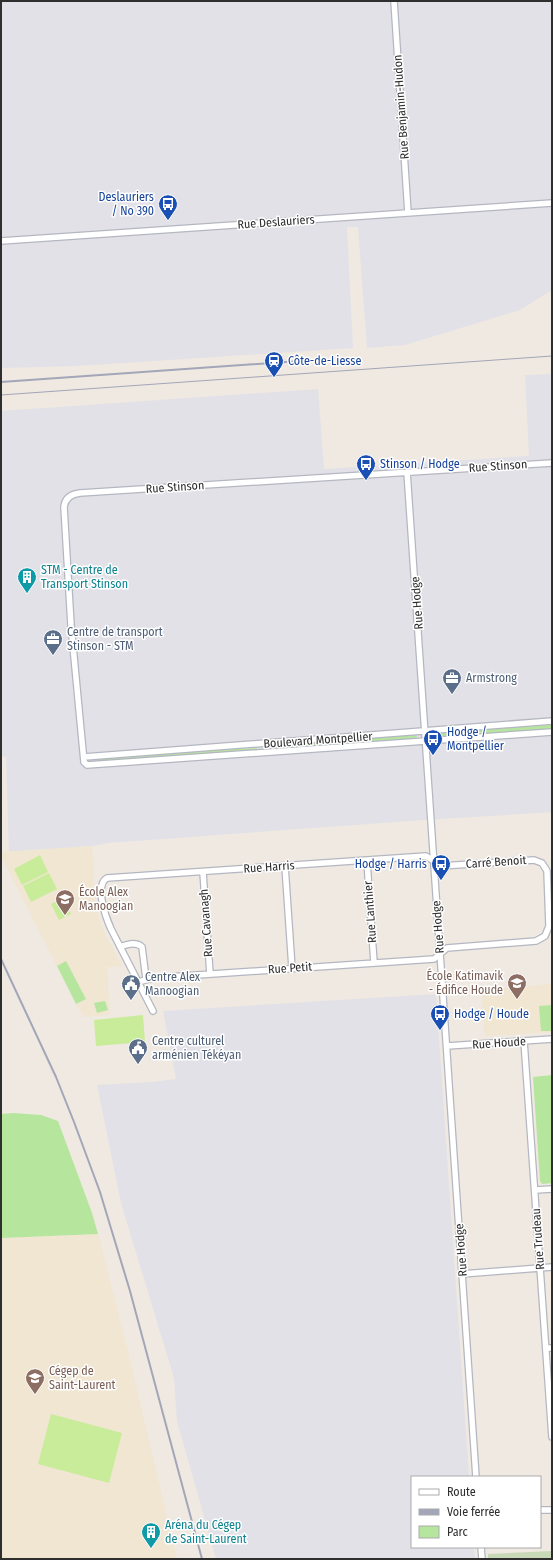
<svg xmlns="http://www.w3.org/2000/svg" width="553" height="1560" font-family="'Fira Sans Condensed',sans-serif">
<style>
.industrial{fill:#e3e1e8}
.education{fill:#f0e6d1}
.green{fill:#b6e59e}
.cemetery{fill:#c8d9b8}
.pitch{fill:#c9ec9a}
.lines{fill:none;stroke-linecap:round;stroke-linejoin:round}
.street-casing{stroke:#b4b7c1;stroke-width:8}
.street{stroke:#fff;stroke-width:5.5}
.tram{stroke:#a3a6b8;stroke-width:1}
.rail{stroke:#a3a6b8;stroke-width:2}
.labels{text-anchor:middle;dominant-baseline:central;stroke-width:3;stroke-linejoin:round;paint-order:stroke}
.street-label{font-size:12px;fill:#2e2e2e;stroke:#fff}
.transit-label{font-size:12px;fill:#164399;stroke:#fff;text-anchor:start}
.culture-label{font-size:12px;fill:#0d838f;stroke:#fff;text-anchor:start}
.service-label{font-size:12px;fill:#4e5e75;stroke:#fff;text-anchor:start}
.education-label{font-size:12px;fill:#785e54;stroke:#fff;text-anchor:start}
</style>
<rect width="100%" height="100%" fill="#efe9e1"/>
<path class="industrial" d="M1 1H552V290L520 310 405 345 367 348 358 227H347L353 348 78 366 1 368Z
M552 374V812L424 820 108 843 92 846 9 852 6 757 1 756V411L318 389 324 469 529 456 525 375Z
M436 994 469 1477H412V1547H474L475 1559H216L177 1421 174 1378 121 1203 97 1085 152 1082 176 1079 163 1011Z"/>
<path class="education" d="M92 846 94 872 93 877V887L99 918 104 932 122 966 107 967 110 1015 83 1017 1 856V852Z
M552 984V1032L485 1036 481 990Z
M98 1234 127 1348 177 1559H1V1238Z"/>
<path class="green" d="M552 725V729L443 737 440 734 444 732Z
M414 735 417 736 416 739 276 749V747L283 746V744L352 741V739Z
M244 748V749L257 748V751L95 762V761L97 758Z
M66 961 86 999 76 1004 57 966Z
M105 1001 108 1010 97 1013 94 1003Z
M552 1005V1031H541L539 1006Z
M552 1075V1183L542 1184 540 1181 533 1077Z
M13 1113 41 1115 58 1121 92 1213 98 1234 1 1238V1114Z"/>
<path class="cemetery" d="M552 1551V1559H488V1554Z"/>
<path class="pitch" d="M40 855 48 872 22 885 14 869Z
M49 873 57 889 31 902 23 886Z
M63 898 71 914 66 916 58 901Z
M57 901 65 917 59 920 51 904Z
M143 1015 145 1042 96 1046 94 1020Z
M51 1414 122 1433 109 1483 38 1464Z"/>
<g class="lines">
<defs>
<path id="street" d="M394 1 408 213
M1 241 552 203
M552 463 80 493C71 494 65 498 64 507L71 625 84 762 87 765 552 732
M407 472 476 1477
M84 757 552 721
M367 861 374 963
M285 866 292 968
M203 872 210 974
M120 947C127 944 136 941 142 947L146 979
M138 982 153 978 434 959 447 948 536 941 545 936 549 926 547 871 542 863 534 860 441 866 426 856 107 878C94 885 106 918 111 929L153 1011
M524 1041 552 1437
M447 1046 552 1039
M535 1190 552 1189
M462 1274 552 1267
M546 1348H552
M540 1510H552
M481 1547 482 1559"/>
</defs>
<use href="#street" class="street-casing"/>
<use href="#street" class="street"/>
<path class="tram" d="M1 395 552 356"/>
<path class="rail" d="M1 382 300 361
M1 959 56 1077 74 1122 100 1192 130 1291 202 1559"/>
</g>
<defs>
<symbol id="bus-pin" viewBox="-11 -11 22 30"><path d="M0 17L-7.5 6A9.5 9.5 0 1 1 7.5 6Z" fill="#1a4fb4" stroke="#fff"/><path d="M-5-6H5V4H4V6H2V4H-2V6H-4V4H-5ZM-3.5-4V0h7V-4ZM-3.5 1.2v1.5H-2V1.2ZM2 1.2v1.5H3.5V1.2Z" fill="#fff"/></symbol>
<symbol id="station-pin" viewBox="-11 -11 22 30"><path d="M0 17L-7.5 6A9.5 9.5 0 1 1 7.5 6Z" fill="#1a4fb4" stroke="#fff"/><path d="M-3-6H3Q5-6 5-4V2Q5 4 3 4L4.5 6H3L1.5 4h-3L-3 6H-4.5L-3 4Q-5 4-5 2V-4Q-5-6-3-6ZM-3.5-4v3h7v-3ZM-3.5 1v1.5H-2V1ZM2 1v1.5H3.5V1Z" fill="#fff"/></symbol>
<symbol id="building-pin" viewBox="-11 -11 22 30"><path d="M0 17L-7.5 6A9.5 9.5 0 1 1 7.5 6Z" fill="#0f9aa8" stroke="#fff"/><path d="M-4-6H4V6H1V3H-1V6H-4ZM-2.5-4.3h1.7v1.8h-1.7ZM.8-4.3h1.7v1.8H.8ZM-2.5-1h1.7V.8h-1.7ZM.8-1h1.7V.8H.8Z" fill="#fff"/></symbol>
<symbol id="office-pin" viewBox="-11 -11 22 30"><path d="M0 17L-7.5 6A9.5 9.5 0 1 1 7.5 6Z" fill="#5c6f8a" stroke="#fff"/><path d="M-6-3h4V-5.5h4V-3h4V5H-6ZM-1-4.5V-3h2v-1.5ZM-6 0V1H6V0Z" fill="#fff"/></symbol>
<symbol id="school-pin" viewBox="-11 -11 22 30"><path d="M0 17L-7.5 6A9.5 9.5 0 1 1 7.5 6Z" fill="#8d6e63" stroke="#fff"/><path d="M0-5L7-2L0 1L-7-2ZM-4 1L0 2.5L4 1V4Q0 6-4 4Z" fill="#fff"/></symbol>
<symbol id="civic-pin" viewBox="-11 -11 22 30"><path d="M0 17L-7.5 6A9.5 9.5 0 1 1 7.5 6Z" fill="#5c6f8a" stroke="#fff"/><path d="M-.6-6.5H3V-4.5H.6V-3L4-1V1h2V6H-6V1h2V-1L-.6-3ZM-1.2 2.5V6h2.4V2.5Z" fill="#fff"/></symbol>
<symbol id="university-pin" viewBox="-11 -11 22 30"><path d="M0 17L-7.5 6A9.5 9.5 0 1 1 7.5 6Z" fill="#8d6e63" stroke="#fff"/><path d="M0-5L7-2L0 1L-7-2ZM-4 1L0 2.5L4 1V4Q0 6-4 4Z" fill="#fff"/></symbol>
</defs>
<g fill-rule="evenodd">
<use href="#bus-pin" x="157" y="193" width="22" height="30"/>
<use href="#station-pin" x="263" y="350" width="22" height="30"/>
<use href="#bus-pin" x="355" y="453" width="22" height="30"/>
<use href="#building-pin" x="16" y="566" width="22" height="30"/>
<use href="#office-pin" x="42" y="628" width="22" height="30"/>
<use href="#office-pin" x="441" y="667" width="22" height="30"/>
<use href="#bus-pin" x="422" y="728" width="22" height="30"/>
<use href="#bus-pin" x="430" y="853" width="22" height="30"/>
<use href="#school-pin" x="54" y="888" width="22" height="30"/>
<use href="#school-pin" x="506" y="972" width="22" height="30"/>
<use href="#civic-pin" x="120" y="973" width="22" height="30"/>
<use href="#bus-pin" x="429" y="1003" width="22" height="30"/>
<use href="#civic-pin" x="127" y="1037" width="22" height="30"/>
<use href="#university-pin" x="24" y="1367" width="22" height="30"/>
<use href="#building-pin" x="140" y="1521" width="22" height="30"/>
</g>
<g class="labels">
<g class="street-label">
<text transform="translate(401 107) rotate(-94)">Rue Benjamin-Hudon</text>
<text transform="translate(276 222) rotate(-4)">Rue Deslauriers</text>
<text transform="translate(498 466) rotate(-4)">Rue Stinson</text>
<text transform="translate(175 487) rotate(-4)">Rue Stinson</text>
<text transform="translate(417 603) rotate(-94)">Rue Hodge</text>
<text transform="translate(318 740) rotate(-4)">Boulevard Montpellier</text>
<text transform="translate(496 862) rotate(-4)">Carré Benoit</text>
<text transform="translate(269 867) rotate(-4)">Rue Harris</text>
<text transform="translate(370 912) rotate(-94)">Rue Lanthier</text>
<text transform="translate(206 923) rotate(-94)">Rue Cavanagh</text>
<text transform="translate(438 927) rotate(-94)">Rue Hodge</text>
<text transform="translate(290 968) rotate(-4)">Rue Petit</text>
<text transform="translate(499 1043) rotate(-4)">Rue Houde</text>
<text transform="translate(538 1239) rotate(-94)">Rue Trudeau</text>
<text transform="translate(461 1250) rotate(-94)">Rue Hodge</text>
</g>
<g class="transit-label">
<text x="154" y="197" text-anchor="end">Deslauriers<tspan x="154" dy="14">/ No 390</tspan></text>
<text x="288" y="361">Côte-de-Liesse</text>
<text x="380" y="464">Stinson / Hodge</text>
<text x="447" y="732">Hodge /<tspan x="447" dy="14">Montpellier</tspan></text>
<text x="427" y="864" text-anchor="end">Hodge / Harris</text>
<text x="454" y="1014">Hodge / Houde</text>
</g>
<g class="culture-label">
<text x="41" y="570">STM - Centre de<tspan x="41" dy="14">Transport Stinson</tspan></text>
<text x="165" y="1525">Aréna du Cégep<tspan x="165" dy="14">de Saint-Laurent</tspan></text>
</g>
<g class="service-label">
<text x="67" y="632">Centre de transport<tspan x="67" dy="14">Stinson - STM</tspan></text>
<text x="466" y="678">Armstrong</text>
<text x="145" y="977">Centre Alex<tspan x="145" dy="14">Manoogian</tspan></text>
<text x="152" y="1041">Centre culturel<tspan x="152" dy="14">arménien Tékéyan</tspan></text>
</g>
<g class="education-label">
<text x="79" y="892">École Alex<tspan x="79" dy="14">Manoogian</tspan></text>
<text x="503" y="976" text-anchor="end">École Katimavik<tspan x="503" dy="14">- Édifice Houde</tspan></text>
<text x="49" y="1371">Cégep de<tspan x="49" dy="14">Saint-Laurent</tspan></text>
</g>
</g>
<rect width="553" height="1560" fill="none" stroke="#2e2e2e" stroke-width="4"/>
<rect x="411" y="1476" width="130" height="72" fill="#ffffff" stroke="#ababab"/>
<rect x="419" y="1489" width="20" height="6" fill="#ffffff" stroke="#ababab"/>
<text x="447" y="1496" font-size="12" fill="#2e2e2e">Route</text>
<rect x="419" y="1509" width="20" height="6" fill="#a3a6b8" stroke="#ababab"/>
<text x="447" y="1516" font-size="12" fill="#2e2e2e">Voie ferrée</text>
<rect x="419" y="1526" width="20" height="12" fill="#b6e59e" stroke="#ababab"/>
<text x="447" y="1536" font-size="12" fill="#2e2e2e">Parc</text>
</svg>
